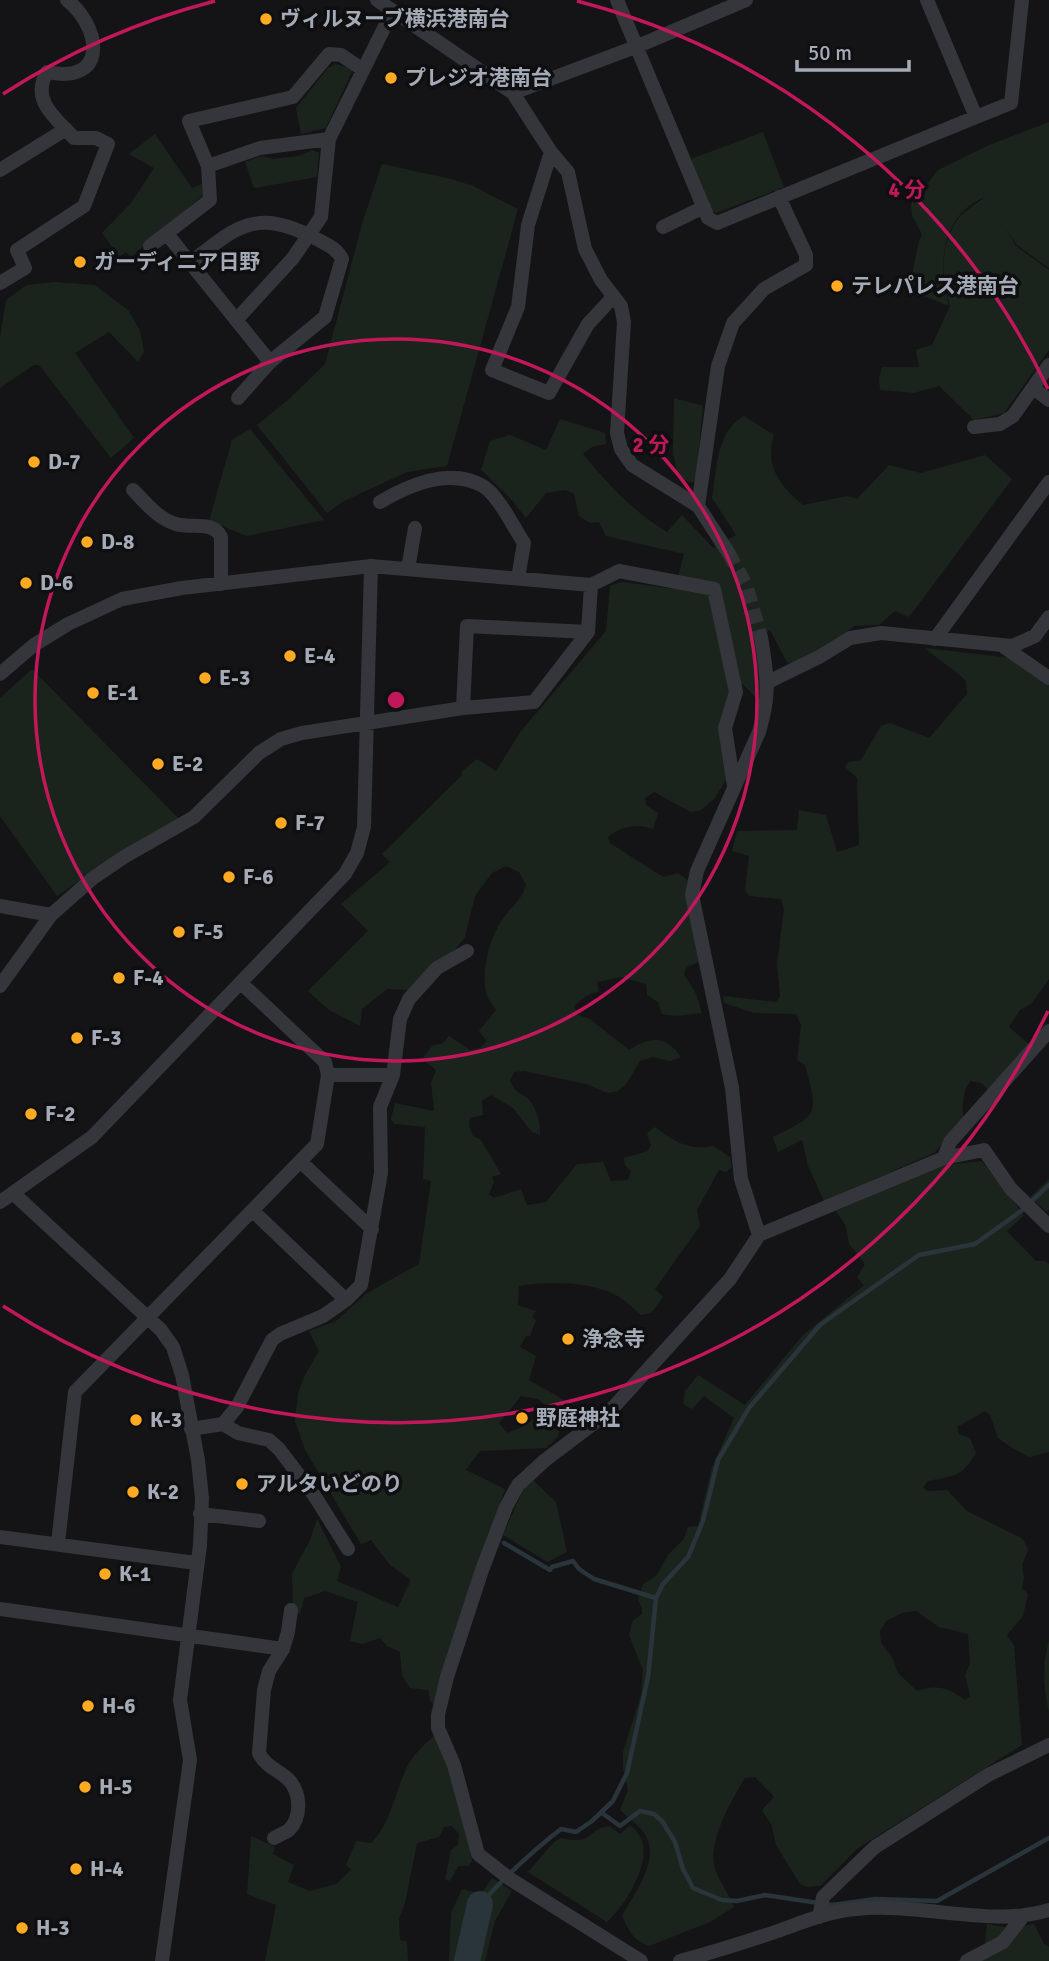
<svg xmlns="http://www.w3.org/2000/svg" width="1049" height="1961" font-family="Signika,'Noto Sans JP',sans-serif">
<style>
.green{fill:#1b241c;fill-rule:evenodd}
.lines{fill:none;stroke-linecap:round;stroke-linejoin:round}
.stream{stroke:#29343b;stroke-width:4.5}
.river{stroke:#29343b;stroke-width:26}
.street-tunnel{stroke:#313236;stroke-width:14;stroke-dasharray:14 7;stroke-linecap:butt}
.street{stroke:#34363b;stroke-width:14}
.ring{fill:none;stroke:#c2185b;stroke-width:3.5}
.poi-dot{fill:#fa2;stroke:#0f0f11;stroke-width:2.5}
.labels{text-anchor:middle;dominant-baseline:central;stroke-width:7;stroke-linejoin:round;paint-order:stroke}
.poi-label{font-size:21px;font-weight:bold;fill:#a4abb7;stroke:#0f0f11;text-anchor:start}
.centre{fill:#c2185b;stroke:#0f0f11;stroke-width:3.5}
.ring-label{font-size:21px;text-anchor:middle;font-weight:bold;fill:#c2185b;stroke:#0f0f11;stroke-width:7;stroke-linejoin:round;paint-order:stroke}
</style>
<rect width="100%" height="100%" fill="#141416"/>
<path class="green" d="M336 64 353 69 326 128 301 134 296 108 328 68Z
M1049 122V268L1017 245 1005 228 1016 246 1049 270V350L1004 413 974 420 939 386 914 393 880 390 879 378 882 367H919L916 350 932 345 950 306C942 278 939 248 956 222 962 212 976 204 985 197 941 215 937 265 949 306L908 290C915 272 914 252 922 234L912 216 911 204 938 170 989 145Z
M763 132 784 187 716 213 710 210 691 159Z
M155 134 192 188 202 184 203 195 131 257 126 252 119 257 102 233 131 203 154 168 129 154Z
M313 150 319 153 317 177 254 188 245 162 262 156 272 159 299 156Z
M382 164 451 179 473 186 518 209 447 466 407 472 344 501 327 513 257 425 288 400 325 364 362 224Z
M54 282 95 285 129 311 140 331 144 352 138 362 109 332 75 353 134 438 111 458 39 365H34L0 388V338L6 300 27 285Z
M674 398 703 406 696 479 692 483 678 477 673 453Z
M744 416 774 435C764 465 780 486 803 505L847 496 857 499 889 465 921 473 985 455 1012 479 909 617 895 611 879 625 855 626 793 665 787 662 770 630 754 638 761 682 760 700 754 696 743 684 730 687 727 778 715 798 701 810 691 812 654 792 645 798 646 805 658 813 653 829C638 823 621 826 608 837L610 843 663 877 678 873 695 886 701 961 687 967 684 974 696 994 702 1013 677 1016 662 1014 658 1002 647 995 646 984 621 977 597 982 599 991 586 996 574 1006 578 1015 590 1019 629 1050C650 1036 666 1035 681 1057L670 1061 653 1057 640 1061 627 1083 618 1091 608 1093 586 1084 524 1071 514 1072 510 1081C515 1091 518 1092 526 1097 536 1105 541 1123 540 1135L532 1132 513 1108 491 1095 482 1101 483 1115 470 1118 469 1126 473 1136 481 1140 501 1174 492 1177 494 1182 489 1194 494 1198 521 1189 527 1205 546 1202 577 1164 603 1162 611 1181 628 1180 631 1171 625 1165 624 1158 648 1151 651 1145 647 1133 655 1127C673 1141 689 1151 713 1146L730 1157 732 1167 726 1172 719 1170 697 1210 700 1226 655 1289 663 1297 651 1313 641 1315C633 1308 624 1299 614 1294 587 1281 548 1281 519 1286L518 1305 536 1311 532 1317 536 1320 530 1336H526L520 1347 536 1356 529 1380 571 1404 557 1438 546 1448 480 1451 466 1470 505 1489 478 1567 436 1706 430 1701 428 1690 410 1688 402 1675 400 1652 387 1646 380 1638 362 1644 350 1641 358 1602 325 1591 304 1598 300 1614 293 1611 292 1574 310 1540 317 1519 341 1567 337 1581 398 1607 411 1580 390 1565 371 1540 361 1544 305 1450 295 1421 298 1393 304 1377 319 1351 309 1331 336 1321 367 1293 419 1264 431 1181 423 1179 425 1127 394 1124 391 1119 395 1103 434 1111 431 1083 436 1070 422 1059 433 1045 442 1044 449 1036 470 1050 480 1048 487 1041 479 1031 496 1010C493 1006 489 1000 487 996 480 972 490 935 505 916 514 904 522 899 526 885L519 872 506 866 492 873 475 896 465 937 448 958 411 990 387 989 362 1009 360 1026 329 1010 308 991 368 931 341 904 390 862 382 854 462 775 461 772 477 759 496 771 521 731 606 631 610 586 622 582 675 589 684 554 606 536 599 522 590 523 579 516 574 494 566 490 546 493 526 518 512 500 481 470 490 441 510 435 546 450 560 419 605 433 606 444 592 447 583 454C610 486 631 510 667 532L682 515 713 548 736 535 712 498C717 469 716 431 744 416ZM521 1396 538 1399 546 1406V1410L522 1427 507 1433 499 1423Z
M250 429 324 520 247 536 209 521 232 440Z
M925 648 1020 659 1049 681V979L1031 1004 1020 1010 1009 1027 1030 1045 990 1091 981 1083 970 1081C961 1094 963 1107 963 1121L934 1153 824 1201 808 1166 802 1140 778 1152 773 1137C820 1114 818 1114 805 1065L797 1060 801 1025 796 1014 754 1013 724 1003 723 996 776 1002 780 997 777 964 784 909 781 899 749 896 745 890 749 856 732 851 737 831 797 830 799 810 826 815 837 852 859 845 857 778 845 767 848 762 861 760 881 726 890 723 929 738 967 694 966 681C953 668 938 660 925 648Z
M32 669 180 820 100 866 57 896 0 816V698Z
M982 1161 1024 1215 1007 1231 1036 1261H1045L1049 1264V1452L1029 1457 1012 1448 998 1438 990 1415 985 1411 957 1427 959 1434 970 1438 976 1453C960 1479 955 1475 928 1481L923 1488 928 1491 947 1490 967 1511 1023 1539 1028 1550 1022 1565 1024 1578 1022 1588 1028 1594 1023 1616 1007 1635 1014 1646 1022 1745 858 1848 820 1886 807 1887 800 1884 776 1845 772 1826 762 1810 774 1797 755 1777 745 1778C731 1801 707 1842 715 1869 720 1883 729 1894 734 1907L710 1922 649 1946C633 1940 629 1931 622 1916 634 1894 662 1858 644 1833 638 1825 628 1817 620 1810L628 1790 623 1768V1752L641 1695 643 1670 629 1635 633 1620 642 1614V1608L638 1600 643 1584 656 1576 668 1555 684 1539 688 1527 698 1526 712 1467 734 1418 704 1396 692 1409 683 1404 685 1391 698 1375 745 1405 802 1336 864 1285 857 1277 865 1264 849 1244 846 1226 836 1211 942 1165ZM916 1611 939 1627 968 1634 970 1663 965 1675 970 1696 965 1700C948 1688 938 1684 917 1691L898 1673 892 1657 881 1643 880 1631 886 1621 902 1613Z
M1049 1179V1209L1047 1212 1030 1197Z
M532 1479 556 1502 567 1552 547 1562 503 1535 523 1490Z
M1049 1641V1712C1043 1687 1042 1665 1049 1641Z
M435 1735 454 1781 472 1860 469 1866H458L450 1881 445 1879 451 1850 458 1845 459 1834 452 1826 444 1827 439 1837 417 1843 405 1903 399 1919 400 1940 407 1942 408 1961H265L276 1905 247 1894 251 1836 275 1847 273 1854 294 1865 288 1882 310 1891 336 1884 351 1870 346 1865 356 1841 371 1843C390 1825 395 1793 406 1769 412 1755 424 1745 435 1735Z
M630 1825C633 1828 639 1833 641 1838 652 1863 625 1906 607 1922L528 1872 554 1842 561 1838C593 1846 587 1829 609 1826L620 1834Z
M492 1878 512 1891 495 1921 485 1961H449L451 1913 462 1889 481 1894Z
M987 1924 1009 1928 1034 1924 1044 1944 1049 1947V1961H957L985 1945Z"/>
<g class="lines">
<path class="stream" d="M504 1543 550 1570 552 1567 573 1561 579 1569 594 1579 656 1598
M602 1813 620 1826 640 1811 654 1814 662 1821 675 1842 683 1869 693 1888 722 1900 737 1901 765 1895 832 1905 875 1899 937 1901 1049 1838
M480 1904C505 1877 531 1852 561 1829L576 1832 592 1821 613 1801 627 1773 648 1677 656 1598 663 1584 688 1557 703 1521 718 1460 749 1408 820 1325 848 1305 919 1255 975 1244 1021 1211 1049 1185"/>
<path class="river" d="M467 1961 480 1904"/>
<path class="street-tunnel" d="M728 552 746 585 761 637"/>
<path class="street" d="M377 0 513 93 551 152 568 172 585 249 601 280 621 306 624 322 617 433 621 449 632 465 698 506 728 552
M617 0 708 218 717 223 976 117
M927 0 976 117 1011 103 1022 0
M513 93 638 46 746 0
M551 152 528 225 518 307 492 370 549 393 588 324 613 297
M208 166 260 148 329 139
M0 170 66 129
M663 227 704 207
M167 234 270 362
M150 246 210 200 208 166 189 121 293 97 329 54 341 55 362 69
M190 263C236 227 255 208 313 237 325 244 336 247 342 259L325 317 270 362 238 398
M0 283 25 268 17 250 84 206 108 144 96 138H74C57 119 30 101 47 72 108 85 102 28 67 0
M237 319 293 258 321 217 329 139 392 12
M1033 388 1049 400
M974 427 1000 424 1013 416 1049 365
M133 490C146 503 158 519 176 524 192 529 213 520 221 537V584
M380 502C409 485 449 467 483 486 498 495 514 528 524 543L518 578
M698 506 718 366 733 323 764 289 806 265V255L779 197
M371 566 591 585 619 571 714 589 736 692 725 728 734 786
M408 569 415 528
M935 639 1049 482
M1004 647 1049 678
M0 674 34 645 68 624 122 599 182 588 371 566 364 827 357 853 345 874 92 1137 0 1202
M768 682 819 657 850 638 881 633 1012 646 1035 636 1049 617
M463 708 467 626 588 632
M0 906 51 915 93 878 124 857 194 817 259 753 281 739 302 733 463 708 534 702 588 632 591 585
M0 986 51 915
M328 1075H393
M944 1158 984 1150 1011 1189 1049 1226
M301 1162 372 1229
M13 1193 161 1330 173 1347 182 1375 198 1460 202 1498 200 1545 180 1700 190 1760 162 1961
M253 1211 346 1300
M759 1235 741 1179 732 1088 692 895 697 871 759 732C771 692 767 676 761 637
M223 1424 238 1433 269 1440 279 1449 314 1495 348 1549
M191 1429 223 1424 237 1407 272 1340 280 1334 323 1316 346 1300 361 1285 381 1173 380 1107 393 1075 400 1019 409 999 437 968 467 951
M200 1514 259 1521
M0 1537 196 1563
M58 1543 75 1392 317 1144 328 1075 325 1062 241 983
M0 1609 283 1649
M274 1838C279 1835 285 1833 289 1830 302 1817 301 1792 288 1779 278 1770 265 1766 259 1753L264 1690 269 1671 283 1649 288 1632 291 1610
M819 1917 823 1897 875 1847 988 1775 1049 1745
M641 1961 510 1879 478 1854 454 1765 438 1728V1715L447 1677 482 1570 506 1507 518 1485 544 1461 610 1411 730 1279 759 1235 944 1158 950 1142 1049 1031
M680 1961C714 1952 746 1942 778 1931 803 1922 830 1911 856 1909 916 1902 994 1928 1049 1910
M967 1961 1003 1942 1024 1915"/>
</g>
<g class="ring">
<circle cx="396" cy="700" r="361"/>
<path d="M1048 1011A722 722 0 0 1 3 1306M3 94A722 722 0 0 1 215 1M577 1A722 722 0 0 1 1048 389"/>
</g>
<g class="poi-dot">
<circle cx="266" cy="19" r="7"/>
<circle cx="391" cy="78" r="7"/>
<circle cx="80" cy="262" r="7"/>
<circle cx="837" cy="286" r="7"/>
<circle cx="34" cy="462" r="7"/>
<circle cx="87" cy="542" r="7"/>
<circle cx="26" cy="583" r="7"/>
<circle cx="290" cy="656" r="7"/>
<circle cx="205" cy="678" r="7"/>
<circle cx="93" cy="693" r="7"/>
<circle cx="158" cy="764" r="7"/>
<circle cx="281" cy="823" r="7"/>
<circle cx="229" cy="877" r="7"/>
<circle cx="179" cy="932" r="7"/>
<circle cx="119" cy="978" r="7"/>
<circle cx="77" cy="1038" r="7"/>
<circle cx="31" cy="1114" r="7"/>
<circle cx="568" cy="1339" r="7"/>
<circle cx="522" cy="1418" r="7"/>
<circle cx="136" cy="1420" r="7"/>
<circle cx="242" cy="1484" r="7"/>
<circle cx="133" cy="1492" r="7"/>
<circle cx="105" cy="1574" r="7"/>
<circle cx="88" cy="1706" r="7"/>
<circle cx="85" cy="1787" r="7"/>
<circle cx="76" cy="1869" r="7"/>
<circle cx="22" cy="1928" r="7"/>
</g>
<g class="labels">
<g class="poi-label">
<text x="280" y="19">ヴィルヌーブ横浜港南台</text>
<text x="405" y="78">プレジオ港南台</text>
<text x="94" y="262">ガーディニア日野</text>
<text x="851" y="286">テレパレス港南台</text>
<text x="48" y="462">D-7</text>
<text x="101" y="542">D-8</text>
<text x="40" y="583">D-6</text>
<text x="304" y="656">E-4</text>
<text x="219" y="678">E-3</text>
<text x="107" y="693">E-1</text>
<text x="172" y="764">E-2</text>
<text x="295" y="823">F-7</text>
<text x="243" y="877">F-6</text>
<text x="193" y="932">F-5</text>
<text x="133" y="978">F-4</text>
<text x="91" y="1038">F-3</text>
<text x="45" y="1114">F-2</text>
<text x="582" y="1339">浄念寺</text>
<text x="536" y="1418">野庭神社</text>
<text x="150" y="1420">K-3</text>
<text x="256" y="1484">アルタいどのり</text>
<text x="147" y="1492">K-2</text>
<text x="119" y="1574">K-1</text>
<text x="102" y="1706">H-6</text>
<text x="99" y="1787">H-5</text>
<text x="90" y="1869">H-4</text>
<text x="36" y="1928">H-3</text>
</g>
</g>
<circle cx="396" cy="700" r="10" class="centre"/>
<g class="ring-label">
<text x="907" y="197">4 分</text>
<text x="651" y="452">2 分</text>
</g>
<path d="M797 60v10h112v-10" fill="none" stroke="#a4abb7" stroke-width="3.5"/>
<text x="808" y="60" font-size="21" fill="#a4abb7" stroke="#0f0f11" stroke-width="5" paint-order="stroke">50 m</text>
</svg>
